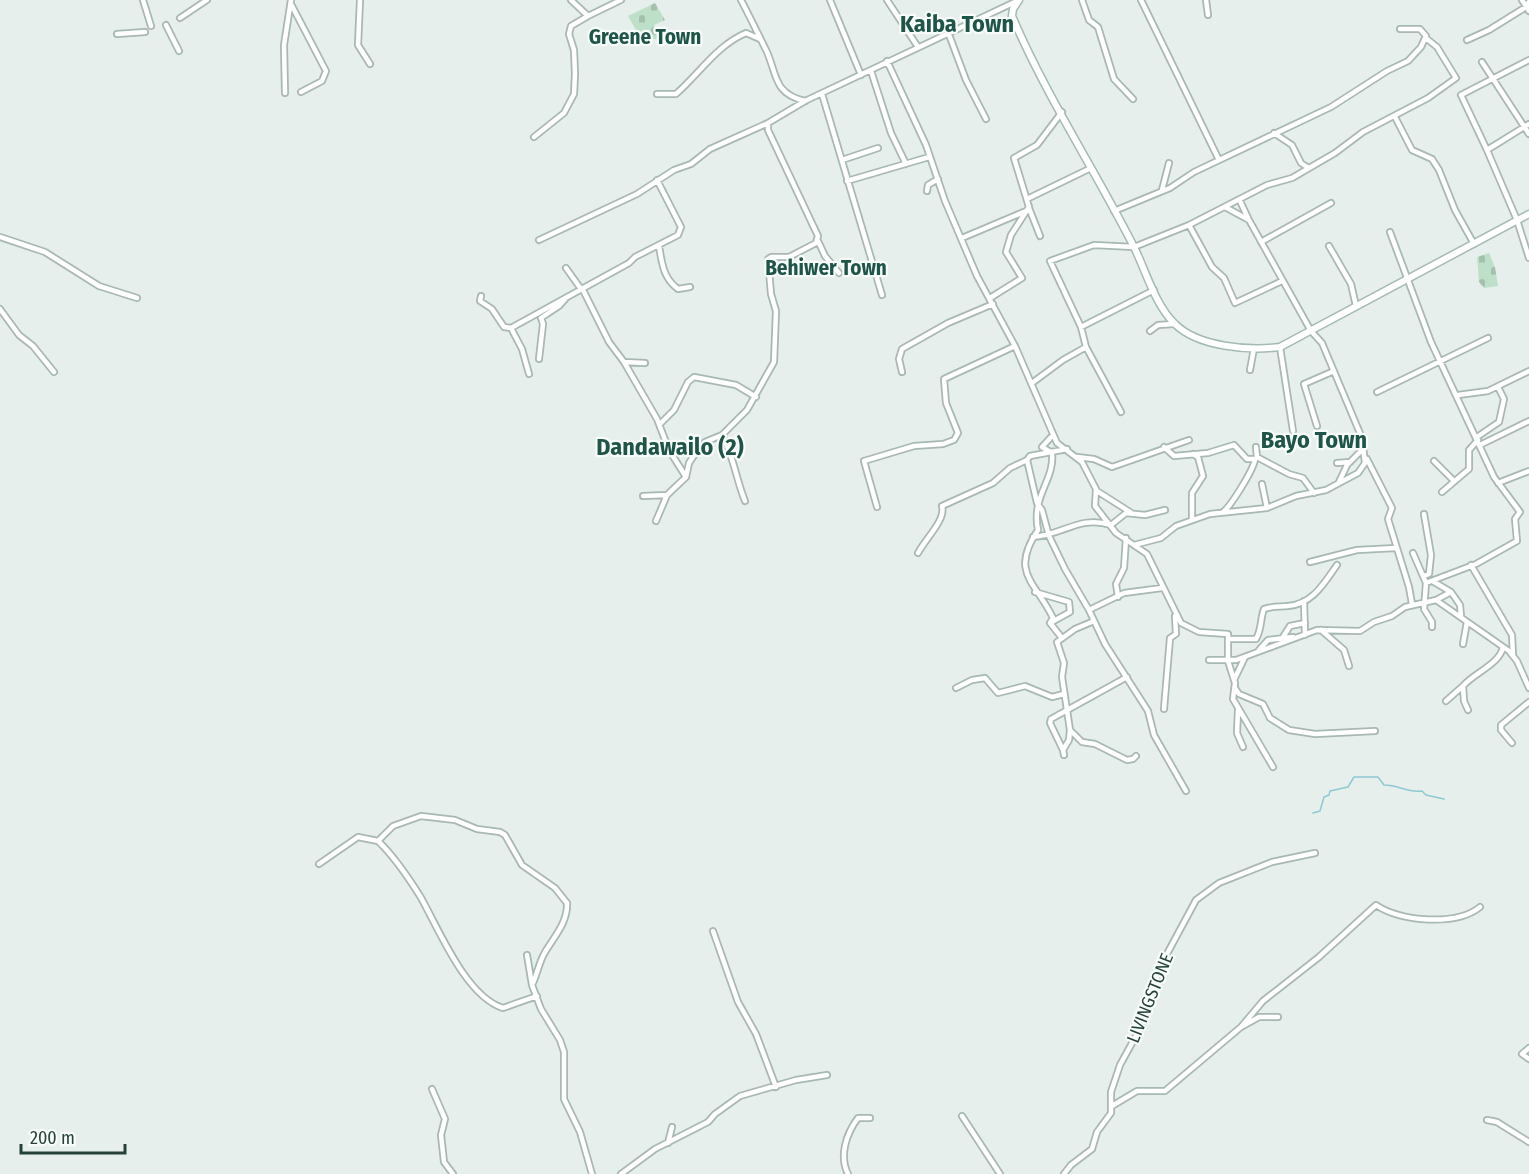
<svg xmlns="http://www.w3.org/2000/svg" width="1529" height="1174" font-family="'Fira Sans Condensed',sans-serif">
<style>
.cemetery{fill:url(#cemetery-stones)}
.lines{fill:none;stroke-linecap:round;stroke-linejoin:round}
.stream{stroke:#8ec9d4;stroke-width:1.5}
.minor-casing{stroke:#a8b8b2;stroke-width:8}
.secondary-casing{stroke:#a4bbb3;stroke-width:9}
.minor{stroke:#fff;stroke-width:4.5}
.secondary{stroke:#fff;stroke-width:6}
.labels{text-anchor:middle;dominant-baseline:central;stroke-width:4.5;stroke-linejoin:round;paint-order:stroke}
.street-label{font-size:18px;fill:#24423a;stroke:#f7fbf9}
.quarter-label{font-size:21px;font-weight:bold;fill:#1f5548;stroke:#f7fbf9}
.district-label{font-size:24px;font-weight:bold;fill:#1f5548;stroke:#f7fbf9}
</style>
<defs>
<pattern id="cemetery-stones" width="16" height="16" patternUnits="userSpaceOnUse" patternTransform="scale(1.5)"><rect width="16" height="16" fill="#bfe0c8"/><path d="M2 7V4a2 2 0 0 1 4 0v3zM10 15v-3a2 2 0 0 1 4 0v3z" fill="#a4c1ad"/></pattern>
</defs>
<rect width="100%" height="100%" fill="#e6efeb"/>
<path class="cemetery" d="M655 3 665 20 654 25 662 39H641L628 16Z
M1489 253 1495 267 1498 286 1484 288 1479 282 1477 257Z"/>
<g class="lines">
<path class="stream" d="M1313 813 1320 811 1324 797 1329 795 1330 791 1348 787 1354 777H1378L1384 785C1399 785 1407 793 1422 791L1426 795 1444 799"/>
<defs>
<path id="minor" d="M143 0 151 26
M360 0 358 45 370 64
M571 0 588 16 621 0
M741 0C750 17 758 34 767 52 777 75 774 94 805 101
M830 0 861 75
M887 0 918 47
M1082 0 1089 20 1098 27 1114 79 1133 99
M1141 0 1219 160
M1206 0 1208 15
M1522 0 1529 11
M291 4 326 71 322 81 301 92
M180 18 207 0
M166 25 179 51
M948 32 966 80 986 119
M117 34 145 32
M1467 40 1489 30 1526 7 1529 2
M887 61 926 145 945 201 977 276 1015 346 1057 443 1082 462 1096 489 1095 506 1116 533 1147 554 1181 623 1199 632 1228 634V661L1235 683 1233 699 1273 767
M1482 62 1529 134
M871 71 891 133 906 164
M285 93 284 45 291 0
M657 94H676C699 74 717 45 746 33L760 39
M822 94 882 295
M1395 117 1412 150 1432 159 1439 170 1455 210 1474 244
M1529 124 1487 150 1517 220 1529 258
M1274 133 1292 145 1301 163 1307 167
M534 137 564 113 574 94 575 74 574 50 569 34 571 26 588 16
M1487 150 1461 95 1529 60
M842 160 878 148
M847 181 929 157
M1162 190 1169 163
M927 191 928 185 938 179
M1027 199 1091 168
M1240 201 1248 218
M1029 208 1040 236
M1114 211 1170 188 1194 172 1331 107 1387 71 1408 61 1421 47 1426 36 1420 29H1400
M1189 225 1212 267 1224 278 1235 303 1282 281
M1390 232 1431 342 1494 477 1520 512 1515 519 1517 541 1476 564 1426 583
M0 237 45 252 99 286 137 298
M962 238 1026 211
M817 239 825 256 839 273
M539 240 637 194 674 170 691 164 710 149 768 123 805 101 1017 1
M1261 242 1331 203
M659 246C662 263 663 278 678 289L690 287
M1329 246 1351 284 1356 306
M566 268 581 289
M582 288 609 342 624 362 657 419 669 450 686 477
M1154 290 1081 327 1050 261 1094 245 1134 247 1189 225 1267 185 1292 178 1335 153 1363 132 1428 98 1456 78 1437 47 1427 39
M481 296 480 301 492 309 504 327 511 328 522 349 529 374
M990 298 1022 278 1006 252 1011 235 1029 207 1014 158 1037 145 1062 112
M0 309 19 335 33 346 54 372
M1081 327 1086 347 1121 412
M511 328 629 263 635 257 678 235 681 227 657 180
M1150 331 1158 325 1174 324
M1280 347 1293 431
M539 359 543 324 541 318 559 306 567 297
M624 362 645 363
M1250 370 1254 348
M902 372 899 359 902 349 948 323 993 304
M1032 383 1063 360 1086 347
M1377 392 1488 338
M1458 395 1488 391 1529 371
M660 424 674 410 688 382 694 377 736 385 756 397
M1317 426 1304 384 1334 371
M1053 435 1042 447 1052 453C1055 480 1031 496 1038 530 1009 573 1036 582 1053 618L1050 623 1062 638
M1477 437 1499 422 1504 399 1498 387
M1480 445 1529 421
M1164 447 1174 456 1208 453 1234 445 1247 459H1255
M1256 447 1257 457 1289 474 1303 478 1314 493
M1067 449 1030 456 1027 460 1037 503 1042 510 1049 536 1065 569 1089 610 1105 644 1148 711 1154 735 1186 791
M1077 457 1094 459 1112 467 1189 440
M1367 459 1392 508 1388 519 1409 587 1412 604
M1434 461 1453 480
M1337 463 1350 462
M1339 482 1347 465 1364 448
M1498 483 1529 471
M1262 484 1267 508
M1097 491 1130 512
M1442 492 1469 469V450L1478 440
M643 496 667 495
M745 501C736 479 733 454 722 435L747 410 774 362 776 311 771 294 768 259 771 257H789L816 243 818 236 768 130V123
M877 507 864 461 914 446 943 444 954 440 958 433 946 403 944 379 1015 346
M1223 512C1231 506 1254 469 1255 459
M1192 520V493L1203 476 1198 457 1193 454
M656 521 667 495 686 477 689 463 697 451 705 442 722 435
M1033 537C1063 535 1080 515 1111 525L1126 513 1145 515 1165 510
M1134 545 1161 538 1176 526 1210 514 1267 508 1296 496 1326 490 1358 473 1365 463 1362 438 1322 343 1311 331 1249 220 1225 207
M918 553C925 539 946 520 942 506L993 483 1010 468 1027 460
M1413 553 1426 583 1424 609 1432 622V627
M1310 562 1357 550 1396 548
M1471 565 1512 635 1513 655
M1424 576 1429 574 1431 555 1424 514
M1434 582 1451 592
M1035 592 1069 602 1070 612 1050 623
M1118 597 1116 584 1124 568 1126 538
M1436 600 1451 592 1460 605 1461 616
M1304 601 1305 635
M1089 610 1124 593 1162 588
M1321 630 1344 650 1349 666
M1283 637 1290 626 1305 623
M1228 639H1256C1262 629 1260 619 1264 609 1272 606 1280 607 1288 606 1313 604 1324 583 1337 565
M1463 644 1467 622
M1259 650 1268 640 1293 637
M1209 660H1236L1317 630 1360 631 1374 622 1392 616 1405 607 1436 600 1509 651 1517 661 1529 688
M1234 680 1245 657
M956 688 972 680 985 678 998 693 1025 686 1052 697 1064 694
M1235 688 1239 694 1263 704 1270 718 1289 730 1315 734 1375 731
M1446 701 1463 686
M1164 709 1170 638 1176 634 1175 616
M1238 710 1237 733 1243 747
M1468 710 1464 701 1463 686C1474 673 1500 664 1503 647
M1070 730 1082 742 1095 744 1127 760 1133 759 1136 756
M1512 743 1501 730V725L1529 702
M1063 750 1050 723 1051 719 1127 677
M1064 755 1063 750 1069 740 1070 730 1062 677 1064 663 1057 642 1075 629 1094 621
M378 841C394 856 408 877 420 896 438 927 465 996 503 1008L537 996
M319 864 358 837 378 841 393 826 421 816 455 820 477 829 500 832 505 835 522 865 555 888 567 903C568 923 553 938 544 954 539 963 537 975 532 985
M713 931 738 1002 756 1034 776 1087
M527 955 532 985 541 1009 560 1040 564 1052V1099L580 1132 592 1174
M1241 1027 1263 1001 1319 957 1376 905C1400 922 1457 926 1480 907
M1529 1048 1522 1054 1529 1059
M432 1089 445 1119 441 1135 444 1162 453 1174
M1112 1106 1137 1091H1165L1241 1027 1259 1017H1278
M962 1116 1000 1174
M1487 1120 1497 1122 1529 1142
M668 1143 672 1127
M621 1174 655 1149 708 1122 715 1114 740 1096 796 1080 827 1075
M848 1174C839 1156 846 1134 858 1118H870
M1064 1174 1071 1165 1092 1149 1097 1132 1111 1113V1092L1120 1065 1143 1023 1161 965 1196 900 1219 883 1272 862 1315 853"/>
<path id="secondary" d="M1019 0 1013 9 1012 16C1046 96 1095 170 1134 247 1146 271 1155 305 1175 324 1198 347 1249 351 1280 347L1529 214"/>
</defs>
<use href="#minor" class="minor-casing"/>
<use href="#secondary" class="secondary-casing"/>
<use href="#minor" class="minor"/>
<use href="#secondary" class="secondary"/>
</g>
<g class="labels">
<g class="street-label">
<text transform="translate(1150 998) rotate(-68)">LIVINGSTONE</text>
</g>
<g class="quarter-label">
<text x="645" y="37">Greene Town</text>
<text x="826" y="268">Behiwer Town</text>
</g>
<g class="district-label">
<text x="957" y="24">Kaiba Town</text>
<text x="1314" y="440">Bayo Town</text>
<text x="670" y="447">Dandawailo (2)</text>
</g>
</g>
<path d="M21 1144v9h104v-9" fill="none" stroke="#24423a" stroke-width="3"/>
<text x="30" y="1144" font-size="18" fill="#24423a" stroke="#f7fbf9" stroke-width="4.5" paint-order="stroke">200 m</text>
</svg>
